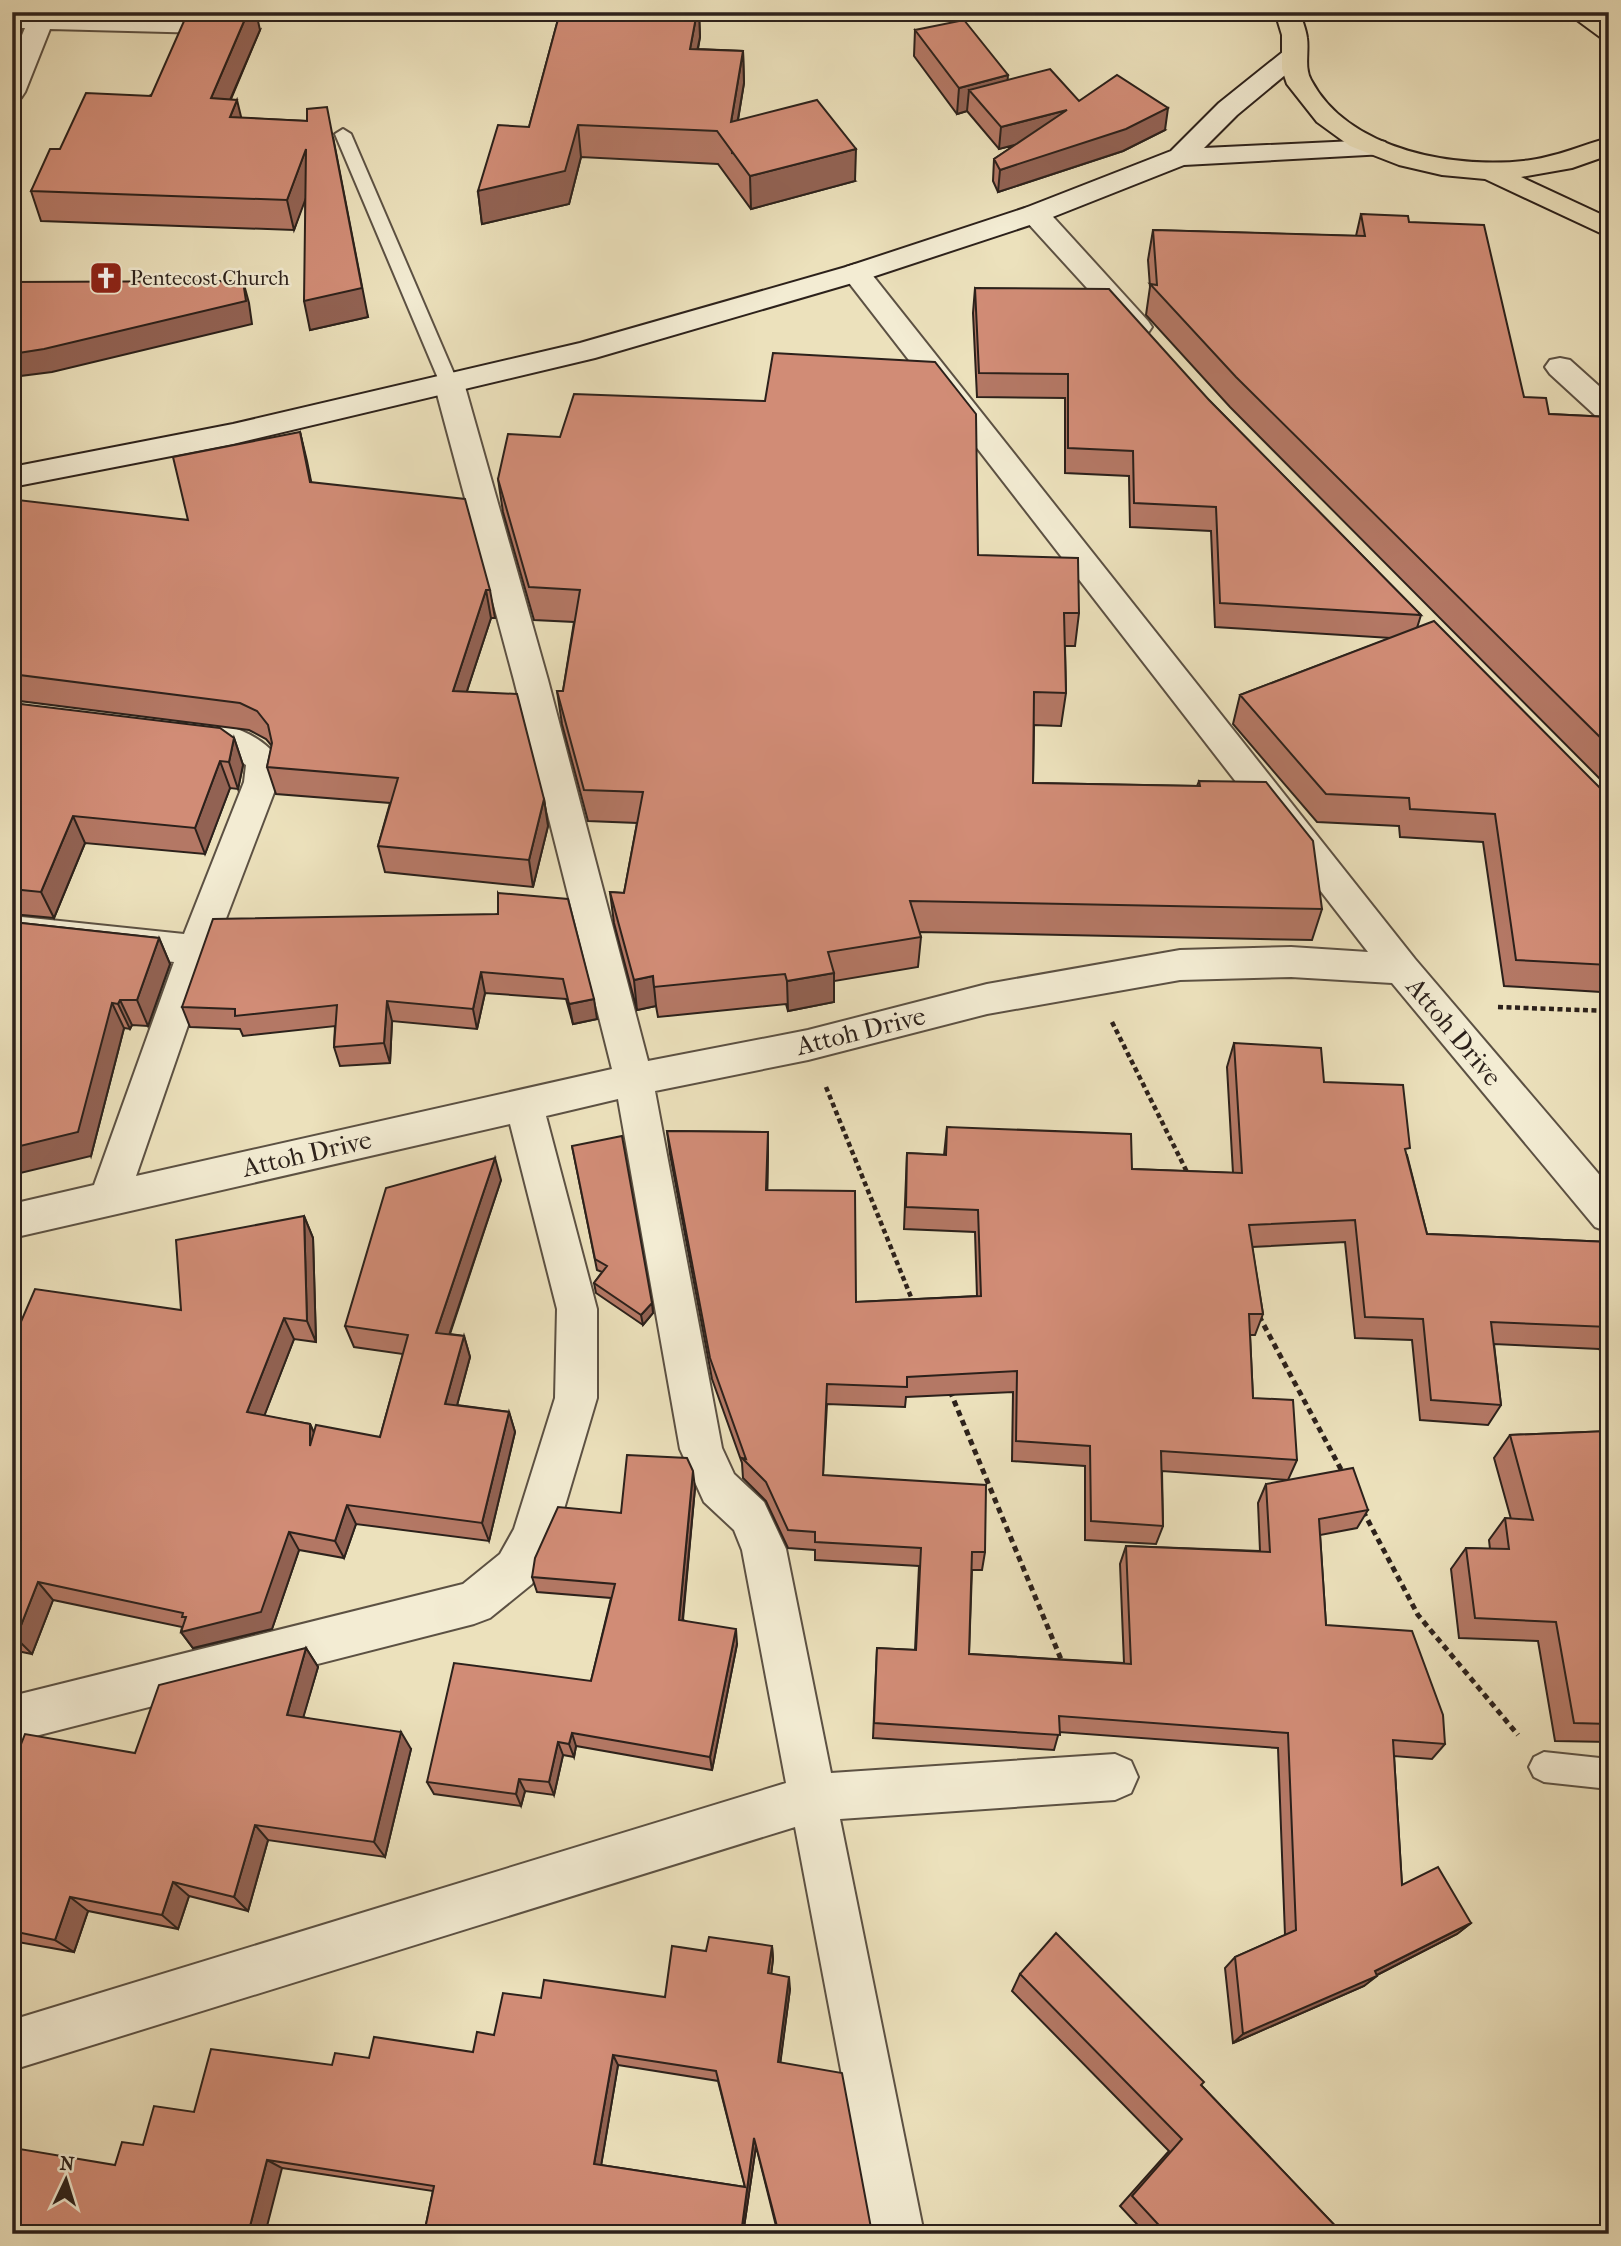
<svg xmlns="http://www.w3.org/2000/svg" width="1621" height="2246" font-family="'IM FELL French Canon',serif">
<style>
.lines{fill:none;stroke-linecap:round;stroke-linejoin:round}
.lane-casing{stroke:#5c5143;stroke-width:4}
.street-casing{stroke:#5c5143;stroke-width:4}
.secondary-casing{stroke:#2c211b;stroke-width:4}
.highway-casing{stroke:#2c211b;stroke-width:4}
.path-far1{stroke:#2c211b;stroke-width:4.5;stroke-dasharray:5 3.5;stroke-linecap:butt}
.path{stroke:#2c211b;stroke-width:5;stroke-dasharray:6 4.5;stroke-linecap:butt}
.lane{fill:#f3ecd3;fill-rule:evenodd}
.street{fill:#f3ecd3;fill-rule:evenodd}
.secondary{fill:#f3ecd3;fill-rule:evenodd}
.highway{fill:#ece1bc;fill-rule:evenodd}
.wall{fill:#b47865;stroke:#2c211b;stroke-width:2;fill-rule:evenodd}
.shaded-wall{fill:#926253;stroke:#2c211b;stroke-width:2}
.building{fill:#d18c76;stroke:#2c211b;stroke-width:2;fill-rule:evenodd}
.labels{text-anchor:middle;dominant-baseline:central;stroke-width:5;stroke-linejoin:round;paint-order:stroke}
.far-poi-label{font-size:21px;fill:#2c211b;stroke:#f3ecd3;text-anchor:start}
.street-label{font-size:26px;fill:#2c211b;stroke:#f3ecd3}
</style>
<rect width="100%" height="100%" fill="#ece1bc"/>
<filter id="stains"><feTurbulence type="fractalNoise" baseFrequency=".00286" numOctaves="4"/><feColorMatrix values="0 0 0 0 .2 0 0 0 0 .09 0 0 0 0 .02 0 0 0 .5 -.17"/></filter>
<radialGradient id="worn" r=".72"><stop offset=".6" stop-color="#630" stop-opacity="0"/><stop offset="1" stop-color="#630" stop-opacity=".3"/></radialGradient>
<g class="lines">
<defs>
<path id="lane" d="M343 129 351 134 458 383 456 387 449 389 440 383 335 134Z
M1544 1752 1609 1759V1789L1544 1782 1534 1777 1529 1767 1534 1757Z"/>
<path id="street" d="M12 12 206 17 215 20 219 25 215 30 206 33 50 29 25 92 21 98 12 100V59L25 28H12Z
M1035 206 1045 208 1148 321 1152 327 1148 333 1138 336 1128 333 1025 220 1021 214 1025 208Z
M856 264 866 267 1415 959 1609 1186V1232L1595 1227 1392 983 1291 977 1180 980 987 1014 808 1060 655 1091 722 1448 734 1474 764 1502 786 1549 831 1773 1115 1754 1131 1761 1138 1777 1131 1793 1115 1800 840 1819 924 2234H872L795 1827 12 2070V2020L786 1783 742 1550 734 1530 704 1502 680 1449 618 1099 546 1116 597 1309V1398L556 1536 532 1584 490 1618 474 1624 12 1742V1696L463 1584 500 1554 514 1529 555 1398 557 1309 510 1124 12 1238V1204L94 1185 174 962 12 944V916L184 934 244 782 246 765 227 752 172 744 167 735 172 726C207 715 261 729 280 762L278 782 214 950 136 1176 612 1069 514 680 434 383 439 376 449 374 459 376 464 383 548 680 648 1061 808 1030 987 984 1180 950 1291 947 1368 952 846 279 842 273 846 267Z
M1560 358 1570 360 1609 395V421L1598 418 1550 374 1545 367 1550 360Z"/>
<path id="secondary" d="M1293 48 1302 51 1306 56 1302 61 1237 115 1204 148 1376 140 1385 142 1389 148 1385 154 1184 165 1045 220 866 279 595 358 233 444 12 487V467L233 424 580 343 846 267 1025 208 1171 151 1219 103 1284 51Z"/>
<path id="highway" d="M1275 12H1300C1302 21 1306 29 1307 38 1309 52 1304 68 1311 80 1349 152 1459 170 1531 160 1559 156 1582 145 1609 138V155L1572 168 1521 177 1609 218V237L1485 179 1442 175 1399 165 1350 146 1317 122 1287 84 1282 69V35Z
M1566 12H1595L1609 21V40L1600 37Z"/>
</defs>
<use href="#lane" class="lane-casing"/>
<use href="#street" class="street-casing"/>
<use href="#secondary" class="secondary-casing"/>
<use href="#highway" class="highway-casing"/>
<path class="path-far1" d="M1498 1007 1609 1011
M1112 1022 1188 1174
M826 1087 913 1302"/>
<path class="path" d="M1259 1316 1344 1475
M950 1391 1063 1664
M1363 1511 1418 1615 1518 1735"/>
<use href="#lane" class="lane"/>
<use href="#street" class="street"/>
<use href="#secondary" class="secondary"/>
<use href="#highway" class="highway"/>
</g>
<path class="wall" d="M560 12H699L700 37 698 49 743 51 744 83 738 120 855 181 751 209 718 164 581 157 569 204 482 224 478 191 529 127Z
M260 30 231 99 241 118 307 121 368 317 310 330 305 198 294 230 41 221 31 191 60 149Z
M915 30 1008 80 1079 101 1165 130 1123 151 998 192 993 181 994 159 1015 145 999 149 967 111 957 114 914 56Z
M1361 214 1409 222 1524 397 1549 414 1609 417V788L1230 407 1146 315 1150 287 1148 260 1153 230 1356 236Z
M975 288 1209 400 1421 615 1417 628 1609 797V1035L1601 992 1504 986 1483 842 1400 837 1399 826 1317 822 1233 724 1240 695 1391 638 1215 627 1211 531 1130 527 1129 476 1065 473V398L977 397 973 313Z
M300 432 311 483 490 590 495 618H491L467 691 544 799 548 826 533 887 385 872 378 846 390 803 276 794 267 767 272 746 266 739 249 730 12 700V511L188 520Z
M498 479 978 555 1079 613 1075 646H1065L1066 693 1061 726 1034 725 1033 783 1197 786 1199 781 1322 909 1312 940 919 932 921 937 918 967 834 981V1002L788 1011 786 1004 658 1017 656 1006 637 1010 614 923 610 892 624 893 637 823 588 821 562 724 557 691H563L574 622 534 620 503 512Z
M12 703 234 738 243 765 238 789 230 788 205 854 85 843 54 918 12 914Z
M498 893 597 1019 573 1024 566 999 485 993 477 1029 392 1021 390 1063 340 1066 334 1047 335 1026 243 1036 240 1029 190 1027 182 1007 498 914Z
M12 922 159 938 170 964 148 1026 132 1025 130 1029 124 1028 91 1156Z
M1234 1043 1324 1082 1407 1155 1427 1234 1609 1242V1361L1599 1349 1494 1344 1501 1405 1488 1425 1420 1420 1412 1340 1355 1338 1345 1242 1252 1247 1263 1314 1255 1335H1250L1253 1398 1297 1460 1288 1480 1162 1471 1163 1526 1156 1544 1085 1540V1466L1012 1461 1013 1392 906 1397 905 1407 827 1404 823 1475 985 1552 982 1570H972L969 1654 1124 1663 1120 1564 1126 1546 1260 1551 1258 1503 1266 1484 1368 1510 1357 1528 1320 1535 1326 1625 1445 1744 1432 1759 1394 1756 1402 1885 1471 1923 1457 1934 1377 1975 1364 1986 1233 2043 1225 1968 1235 1957 1285 1935 1278 1748 1059 1732 1054 1750 873 1738 877 1648 915 1650 919 1566 815 1560V1550L788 1548 766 1501 743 1478 742 1463 712 1379 670 1154 667 1131 768 1132 767 1190 856 1302 977 1296 975 1232 904 1229 907 1153 944 1155 947 1127 1132 1169 1233 1173 1227 1067Z
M572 1146 652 1303 653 1313 643 1325 596 1293 594 1283 602 1272 597 1270Z
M501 1180 450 1334 464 1336 470 1357 457 1405 509 1412 515 1432 489 1541 356 1524 344 1558 299 1550 272 1629 193 1648 181 1632 182 1627 53 1600 32 1654 12 1650V1338L181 1310 304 1216 313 1238 316 1342 294 1339 264 1416 310 1424 314 1433 380 1437 403 1354 354 1347 345 1326Z
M1609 1431V1742L1555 1741 1538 1641 1459 1638 1451 1569 1466 1548 1490 1549 1489 1540 1505 1518 1511 1519 1494 1458 1510 1435Z
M695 1488 683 1620 737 1644 712 1770 576 1746 574 1757 563 1755 554 1795 525 1791 521 1806 434 1794 427 1782 591 1681 611 1598 537 1592 532 1577 621 1513Z
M306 1648 318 1667 303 1717 411 1749 385 1857 268 1840 248 1911 189 1896 178 1929 88 1911 74 1952 12 1941V1757L135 1753Z
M772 1946 773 1959 771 1973 790 1989 780 2063 871 2228 883 2234H778L756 2146 743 2234H424L433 2191 282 2168 115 2165 143 2145 194 2112 332 2065 369 2058 473 2052 541 1998 665 1997 706 1951ZM618 2065 718 2081 745 2187 601 2165Z
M1020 1974 1201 2085 1343 2234H1146L1120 2206 1169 2151 1012 1991Z"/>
<path class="shaded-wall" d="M248 12H256L260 30 218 128 211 98Z
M697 12H699L700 37 691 81 690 49Z
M12 22 15 31 12 36Z
M743 51 744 83 732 154 731 122Z
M1008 75 1006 101 969 90 967 111 957 114 959 88Z
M237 100 244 129 230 117Z
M1168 108 1165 130 1123 151 998 192 1000 170Z
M1067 110 1064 132 999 149 1001 127Z
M578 125 581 157 569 204 482 224 478 191Z
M333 137 368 317 310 330 304 301Z
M306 149 313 179 294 230 287 200Z
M856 149 855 181 751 209 750 176Z
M243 281 249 303 252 324 52 372 12 377V354Z
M300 432 307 461 317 511 310 482Z
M486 590 491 618 458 718 453 691Z
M234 738 243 765 238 789 229 762Z
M220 761 230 788 205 854 195 828Z
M544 799 548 826 533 887 529 860Z
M73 816 85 843 54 918 41 892Z
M159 938 170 964 148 1026 137 1000Z
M481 972 485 993 477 1029 473 1009Z
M834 973V1002L788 1011 787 981Z
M653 976 656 1006 637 1010 634 980Z
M594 999 597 1019 573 1024 569 1004Z
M120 1000 132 1025 130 1029 118 1004Z
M387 1001 392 1021 390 1063 384 1043Z
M112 1003 124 1028 91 1156 12 1175V1148Z
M768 1132V1155L767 1213 766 1190Z
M495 1158 501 1180 443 1353 436 1333Z
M304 1216 313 1238 316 1342 307 1321Z
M652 1303 653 1313 643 1325 641 1315Z
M284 1318 294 1339 258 1432 247 1412Z
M464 1336 470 1357 452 1424 445 1404Z
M509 1412 515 1432 489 1541 482 1523Z
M310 1424 319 1444 310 1446Z
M693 1471 695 1488 681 1635 679 1620Z
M347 1505 356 1524 344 1558 335 1541Z
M289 1532 299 1550 272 1629 193 1648 181 1632Z
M38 1582 53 1600 32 1654 16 1638Z
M736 1629 737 1644 712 1770 710 1757Z
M306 1648 318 1667 299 1732 287 1715Z
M401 1732 411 1749 385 1857 374 1842Z
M572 1733 576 1746 574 1757 569 1744Z
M558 1742 563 1755 554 1795 549 1782Z
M519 1779 525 1791 521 1806 516 1794Z
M255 1825 268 1840 248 1911 234 1897Z
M173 1882 189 1896 178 1929 162 1915Z
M70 1897 88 1911 74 1952 55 1940Z
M1471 1923 1457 1934 1367 1980 1377 1976 1364 1986 1233 2043 1243 2034 1375 1971Z
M772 1946 773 1959 770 1985 768 1973Z
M789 1977 790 1989 779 2073 778 2062Z
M613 2055 618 2065 600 2172 594 2164Z
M754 2138 756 2146 743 2234H741Z
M267 2160 282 2168 265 2234H248Z"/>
<path class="building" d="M188 12H248L211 98 237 100 230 117 307 121V109L327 107 362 288 304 301 306 149 287 200 31 191 50 149H60L86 93 151 96Z
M560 12H697L690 49 743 51 731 122 817 100 856 149 750 176 717 131 578 125 565 171 478 191 498 125 529 127Z
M964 20 1008 75 959 88 915 30Z
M1050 69 1079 101 1117 75 1168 108 1126 129 1000 170 994 159 1067 110 1001 127 969 90Z
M1361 214 1408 216 1409 222 1484 225 1524 397 1546 398 1549 414 1609 417V746L1236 377 1150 284 1157 285 1153 230 1365 236Z
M243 281 246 301 44 349 12 354V282Z
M975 288 1109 289 1209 400 1421 615 1220 603 1216 507 1134 503 1133 451 1068 448V374L979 373Z
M773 353 935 362 976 414 978 555 1078 558 1079 613H1064L1066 693 1034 692 1033 783 1200 786 1199 781 1266 782 1313 841 1322 909 910 901 921 937 828 952 834 973 787 981 785 974 654 987 653 976 634 980 610 892 624 893 643 792 584 790 557 691H563L580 590 529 587 498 479 508 434 560 437 574 394 765 401Z
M300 432 310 482 465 499 490 590H486L453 691 517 694 544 799 529 860 378 846 398 778 267 767 272 743 268 725 257 711 240 703 12 674V511L18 500 188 520 173 457Z
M1434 621 1609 797V965L1516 960 1495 814 1410 809 1409 798 1326 794 1240 695Z
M12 703 220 728 234 738 229 762 220 761 195 828 73 816 41 892 12 889Z
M498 893 568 899 594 999 569 1004 563 979 481 972 473 1009 387 1001 384 1043 334 1047 337 1005 235 1016V1009L182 1007 213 919 498 914Z
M12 922 159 938 137 1000H120L118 1004 112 1003 78 1132 12 1148Z
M1234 1043 1321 1048 1324 1082 1403 1085 1410 1148 1405 1149 1427 1234 1609 1242V1327L1491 1322 1501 1405 1431 1400 1423 1319 1365 1317 1355 1220 1249 1225 1263 1314H1249L1253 1398 1293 1400 1297 1460 1161 1451 1163 1526 1091 1521 1090 1446 1016 1441 1017 1371 907 1377V1387L827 1384 823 1475 986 1485 985 1552H972L969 1654 1131 1664 1126 1546 1270 1552 1266 1484 1353 1468 1368 1510 1319 1519 1326 1625 1412 1631 1443 1715 1445 1744 1393 1740 1402 1885 1438 1867 1471 1923 1375 1971 1377 1976 1243 2034 1235 1957 1296 1930 1288 1733 1059 1716 1060 1735 874 1723 877 1648 916 1650 921 1548 815 1542V1532L788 1530 766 1482 742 1458 746 1459 710 1358 667 1131 768 1132 766 1190 855 1191 856 1302 981 1296 978 1210 906 1207 907 1153 946 1155 947 1127 1131 1134 1132 1169 1242 1173Z
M622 1136 652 1303 641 1315 594 1283 607 1266 595 1259 572 1146Z
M495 1158 436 1333 464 1336 445 1404 509 1412 482 1523 347 1505 335 1541 289 1532 261 1612 181 1632 186 1617H182L183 1613 38 1582 16 1638 12 1637V1338H14L35 1289 181 1310 176 1240 304 1216 307 1321 284 1318 247 1412 310 1424V1446L316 1425 380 1437 408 1335 345 1326 386 1188Z
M1609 1431V1724L1574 1723 1556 1622 1475 1618 1466 1548 1509 1549 1505 1518 1533 1520 1510 1435Z
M627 1455 687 1458 693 1471 679 1620 736 1629 710 1757 572 1733 569 1744 558 1742 549 1782 519 1779 516 1794 427 1782 454 1663 591 1681 615 1584 532 1577 535 1558 558 1507 621 1513Z
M306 1648 287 1715 401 1732 374 1842 255 1825 234 1897 173 1882 162 1915 70 1897 55 1940 12 1931V1757H16L25 1734 135 1753 159 1685Z
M1056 1933 1204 2082 1201 2085 1343 2234H1167L1132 2196 1182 2139 1020 1974Z
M709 1937 772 1946 768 1973 789 1977 778 2062 842 2073 871 2228 882 2230 883 2234H779L754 2138 741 2234H424L434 2186 267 2160 248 2234H12V2153L14 2148 115 2165 122 2142 143 2145 154 2106 194 2112 211 2049 332 2065 335 2053 369 2058 374 2037 473 2052 477 2032 494 2035 503 1993 541 1998 544 1980 665 1997 672 1946 706 1951ZM613 2055 716 2071 745 2187 594 2164Z"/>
<defs>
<symbol id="church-square" viewBox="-11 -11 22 22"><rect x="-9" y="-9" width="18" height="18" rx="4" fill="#8f2418" stroke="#f3ecd3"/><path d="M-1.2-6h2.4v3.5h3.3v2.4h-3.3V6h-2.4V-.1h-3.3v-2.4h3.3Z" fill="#fff"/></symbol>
</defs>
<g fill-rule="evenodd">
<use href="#church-square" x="87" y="259" width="38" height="38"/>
</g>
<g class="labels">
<g class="far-poi-label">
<text x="130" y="278">Pentecost Church</text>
</g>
<g class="street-label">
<text transform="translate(861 1031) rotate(-14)">Attoh Drive</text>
<text transform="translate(1454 1032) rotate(50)">Attoh Drive</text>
<text transform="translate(307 1154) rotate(-13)">Attoh Drive</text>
</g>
</g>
<rect width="1621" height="2246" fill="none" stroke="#ece1bc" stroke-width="42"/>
<rect x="14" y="14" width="1593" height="2218" fill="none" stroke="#2c211b" stroke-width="3.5"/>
<rect x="21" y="21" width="1579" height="2204" fill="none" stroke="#2c211b" stroke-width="2"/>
<g transform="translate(66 2180) rotate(4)" stroke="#f3ecd3" stroke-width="5" paint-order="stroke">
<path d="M0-5L12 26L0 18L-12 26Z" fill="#2c211b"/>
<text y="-10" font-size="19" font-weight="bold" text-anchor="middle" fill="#2c211b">N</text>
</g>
<rect width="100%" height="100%" filter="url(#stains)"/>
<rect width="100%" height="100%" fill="url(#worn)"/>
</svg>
